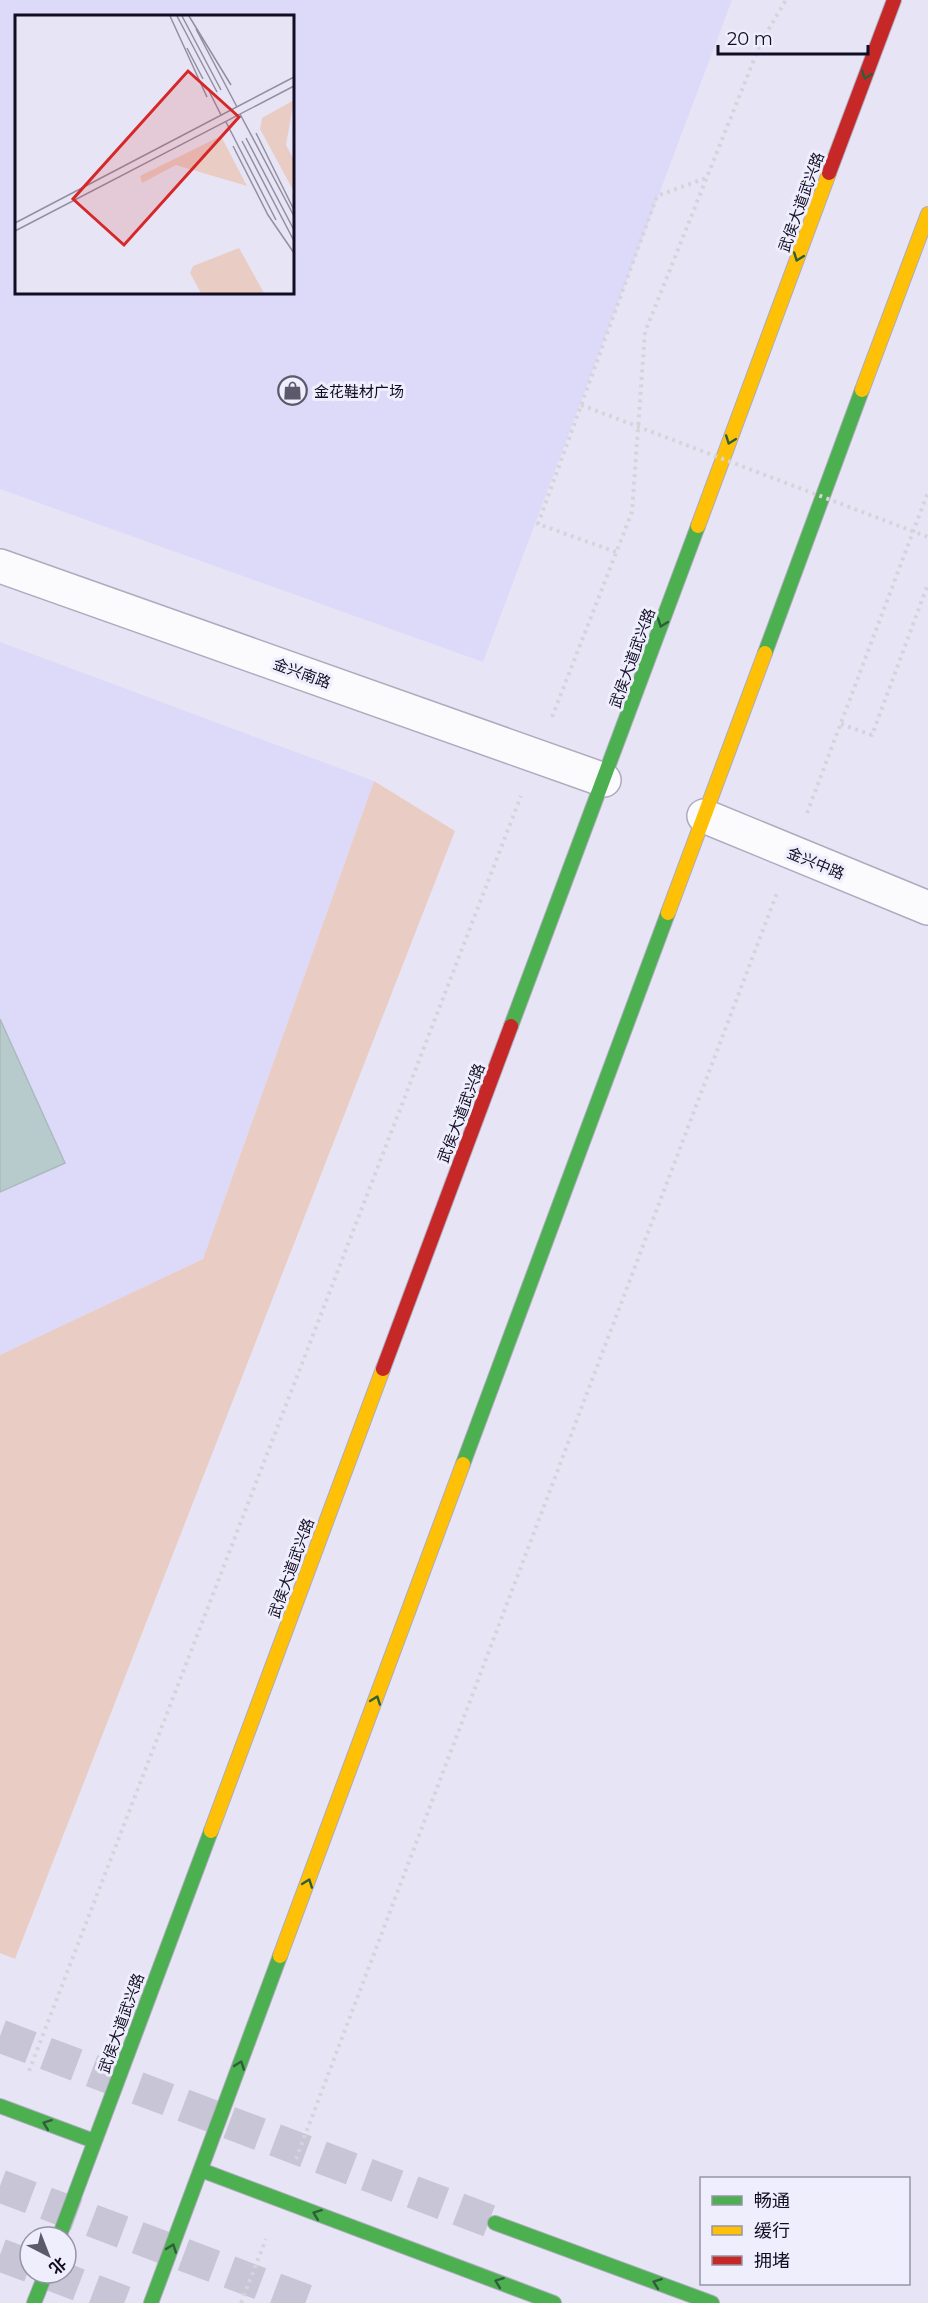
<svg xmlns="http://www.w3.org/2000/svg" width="928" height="2303" font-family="Montserrat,'Noto Sans SC',sans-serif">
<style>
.built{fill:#ddd9f9;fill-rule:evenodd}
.green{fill:#e9cdc5}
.building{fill:#b8cbcc;stroke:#aababc;stroke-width:1.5}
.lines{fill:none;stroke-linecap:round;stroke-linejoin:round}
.secondary-tunnel{stroke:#c7c5d6;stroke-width:33;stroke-dasharray:33 16;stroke-linecap:butt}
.street-casing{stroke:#aeabbe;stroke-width:36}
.fast-casing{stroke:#aeabbe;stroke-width:16}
.slow-casing{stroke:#aeabbe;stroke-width:16}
.jam-casing{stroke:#aeabbe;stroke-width:16}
.path{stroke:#d5d4da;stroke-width:4;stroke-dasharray:3 4.5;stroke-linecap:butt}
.street{stroke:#fbfbfe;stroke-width:33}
.fast{stroke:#4caf50;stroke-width:14}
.slow{stroke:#ffc107;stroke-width:14}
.jam{stroke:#c62828;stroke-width:14}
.path-bridge{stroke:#d5d4da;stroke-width:4;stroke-dasharray:3 4.5;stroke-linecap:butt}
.oneway{stroke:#2f5e3a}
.labels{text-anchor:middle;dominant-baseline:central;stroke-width:6;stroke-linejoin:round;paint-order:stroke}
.street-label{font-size:15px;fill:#120d24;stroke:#efeefc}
.poi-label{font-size:15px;fill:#120d24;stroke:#efeefc;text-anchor:start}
.inset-road{fill:none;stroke:#928fa1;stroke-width:1.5}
.view{fill:#d62828;fill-opacity:0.15;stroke:#d62828;stroke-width:3}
.inset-edge{fill:none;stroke:#120d24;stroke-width:3}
</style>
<rect width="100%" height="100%" fill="#e7e5f5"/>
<path class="built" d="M0 0H732L483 662 0 489ZM16 16H292V292H16Z
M0 642 374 781 203 1259 0 1355Z"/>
<path class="green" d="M374 781 455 831 15 1959 0 1953V1355L203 1259Z"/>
<path class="building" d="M0 1019 65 1163 0 1192Z"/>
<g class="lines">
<path class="secondary-tunnel" d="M0 2036 495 2223
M0 2186 312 2303
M0 2255 30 2266
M48 2273 126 2303"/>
<defs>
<path id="street" d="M0 566 604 780
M704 816 928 908"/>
<path id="fast" d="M765 653 862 390
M511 1026 698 526
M463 1464 668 913
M0 2106 94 2141
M201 2170 554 2303
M495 2223 712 2303
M59 2237 211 1831
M34 2303 46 2273
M151 2303 280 1956"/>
<path id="slow" d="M862 390 928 214
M698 526 829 173
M668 913 765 653
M211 1831 383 1369
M280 1956 463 1464"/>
<path id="jam" d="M829 173 894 0
M383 1369 511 1026"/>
</defs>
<use href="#street" class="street-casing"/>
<use href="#fast" class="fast-casing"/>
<use href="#slow" class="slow-casing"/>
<use href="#jam" class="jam-casing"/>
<path class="path" d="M616 552 538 524 657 196 706 178
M552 717 632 512 645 332 761 42 786 0
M841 724 872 735 928 584
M807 813 928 492
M29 2071 521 796
M296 2159 777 893
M241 2303 266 2239"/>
<use href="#street" class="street"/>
<use href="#fast" class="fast"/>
<use href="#slow" class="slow"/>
<use href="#jam" class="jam"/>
<path class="path-bridge" d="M581 405 928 537"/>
</g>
<defs><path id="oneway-chevron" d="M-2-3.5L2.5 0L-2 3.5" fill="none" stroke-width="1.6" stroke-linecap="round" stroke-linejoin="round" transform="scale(1.5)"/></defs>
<g class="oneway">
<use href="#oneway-chevron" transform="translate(866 75) rotate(110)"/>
<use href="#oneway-chevron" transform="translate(798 257) rotate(110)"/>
<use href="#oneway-chevron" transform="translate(730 440) rotate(110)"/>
<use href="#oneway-chevron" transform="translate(662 623) rotate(110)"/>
<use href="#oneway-chevron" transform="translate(376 1700) rotate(-70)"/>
<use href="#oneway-chevron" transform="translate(308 1883) rotate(-70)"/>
<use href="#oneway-chevron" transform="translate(240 2065) rotate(-70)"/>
<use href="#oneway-chevron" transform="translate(47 2124) rotate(-159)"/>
<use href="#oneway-chevron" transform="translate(317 2214) rotate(-159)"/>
<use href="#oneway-chevron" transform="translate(172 2248) rotate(-70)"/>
<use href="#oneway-chevron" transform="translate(499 2282) rotate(-159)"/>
<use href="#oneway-chevron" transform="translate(657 2283) rotate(-160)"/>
</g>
<defs>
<symbol id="shop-ring" viewBox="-11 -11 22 22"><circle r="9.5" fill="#efeefc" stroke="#5d596d" stroke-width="1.5"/><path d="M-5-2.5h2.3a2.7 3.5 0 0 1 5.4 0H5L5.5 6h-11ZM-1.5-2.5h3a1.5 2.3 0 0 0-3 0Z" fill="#5d596d"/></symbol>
</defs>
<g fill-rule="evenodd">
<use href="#shop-ring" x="276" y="374" width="33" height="33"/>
</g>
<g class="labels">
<g class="street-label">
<text transform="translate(801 202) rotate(-70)">武侯大道武兴路</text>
<text transform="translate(632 658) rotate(-70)">武侯大道武兴路</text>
<text transform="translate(302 673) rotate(20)">金兴南路</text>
<text transform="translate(816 863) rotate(22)">金兴中路</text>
<text transform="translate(461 1113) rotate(-69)">武侯大道武兴路</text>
<text transform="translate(291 1568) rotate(-70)">武侯大道武兴路</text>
<text transform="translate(121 2023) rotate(-70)">武侯大道武兴路</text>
</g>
<g class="poi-label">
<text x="314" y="391">金花鞋材广场</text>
</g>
</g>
<g transform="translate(15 15)">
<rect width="279" height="279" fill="#e7e5f5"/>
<path d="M279 85 271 130 279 145V177L245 114 247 103ZM206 121 232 171 161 150 127 168 125 161ZM224 233 249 278H186L175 258 178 251Z" fill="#e9cdc5"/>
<path class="inset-road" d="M155 1 192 82M162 1 202 77M167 1 206 75M174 1 216 70M181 14 222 92M172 33 188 64M194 76 206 100M225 99 279 201M211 107 261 205M241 118 279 195M231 123 279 215M227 126 279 226M218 131 253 200 279 238M0 208 279 62M0 216 279 71"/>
<path class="view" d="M173 56 224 102 109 230 58 184Z"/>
<rect width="279" height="279" class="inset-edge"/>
</g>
<rect x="700" y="2177" width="210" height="108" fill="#efeefc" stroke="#9794a6" stroke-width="1.5"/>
<rect x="712" y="2196" width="30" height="9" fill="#4caf50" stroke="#9794a6" stroke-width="1.5"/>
<text x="754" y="2207" font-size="18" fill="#120d24">畅通</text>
<rect x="712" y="2226" width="30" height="9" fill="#ffc107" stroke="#9794a6" stroke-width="1.5"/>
<text x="754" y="2237" font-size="18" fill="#120d24">缓行</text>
<rect x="712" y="2256" width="30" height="9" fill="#c62828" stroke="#9794a6" stroke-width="1.5"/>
<text x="754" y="2267" font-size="18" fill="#120d24">拥堵</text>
<g transform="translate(48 2255) rotate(138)"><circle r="28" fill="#efeefc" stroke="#9794a6" stroke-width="1.5"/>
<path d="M0-4.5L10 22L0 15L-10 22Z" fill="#5d596d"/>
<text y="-9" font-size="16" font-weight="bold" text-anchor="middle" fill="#120d24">北</text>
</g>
<path d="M718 45v9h150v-9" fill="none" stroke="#120d24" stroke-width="3"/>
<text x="727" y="45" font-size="18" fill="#120d24" stroke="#efeefc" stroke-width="4.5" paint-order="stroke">20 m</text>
</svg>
